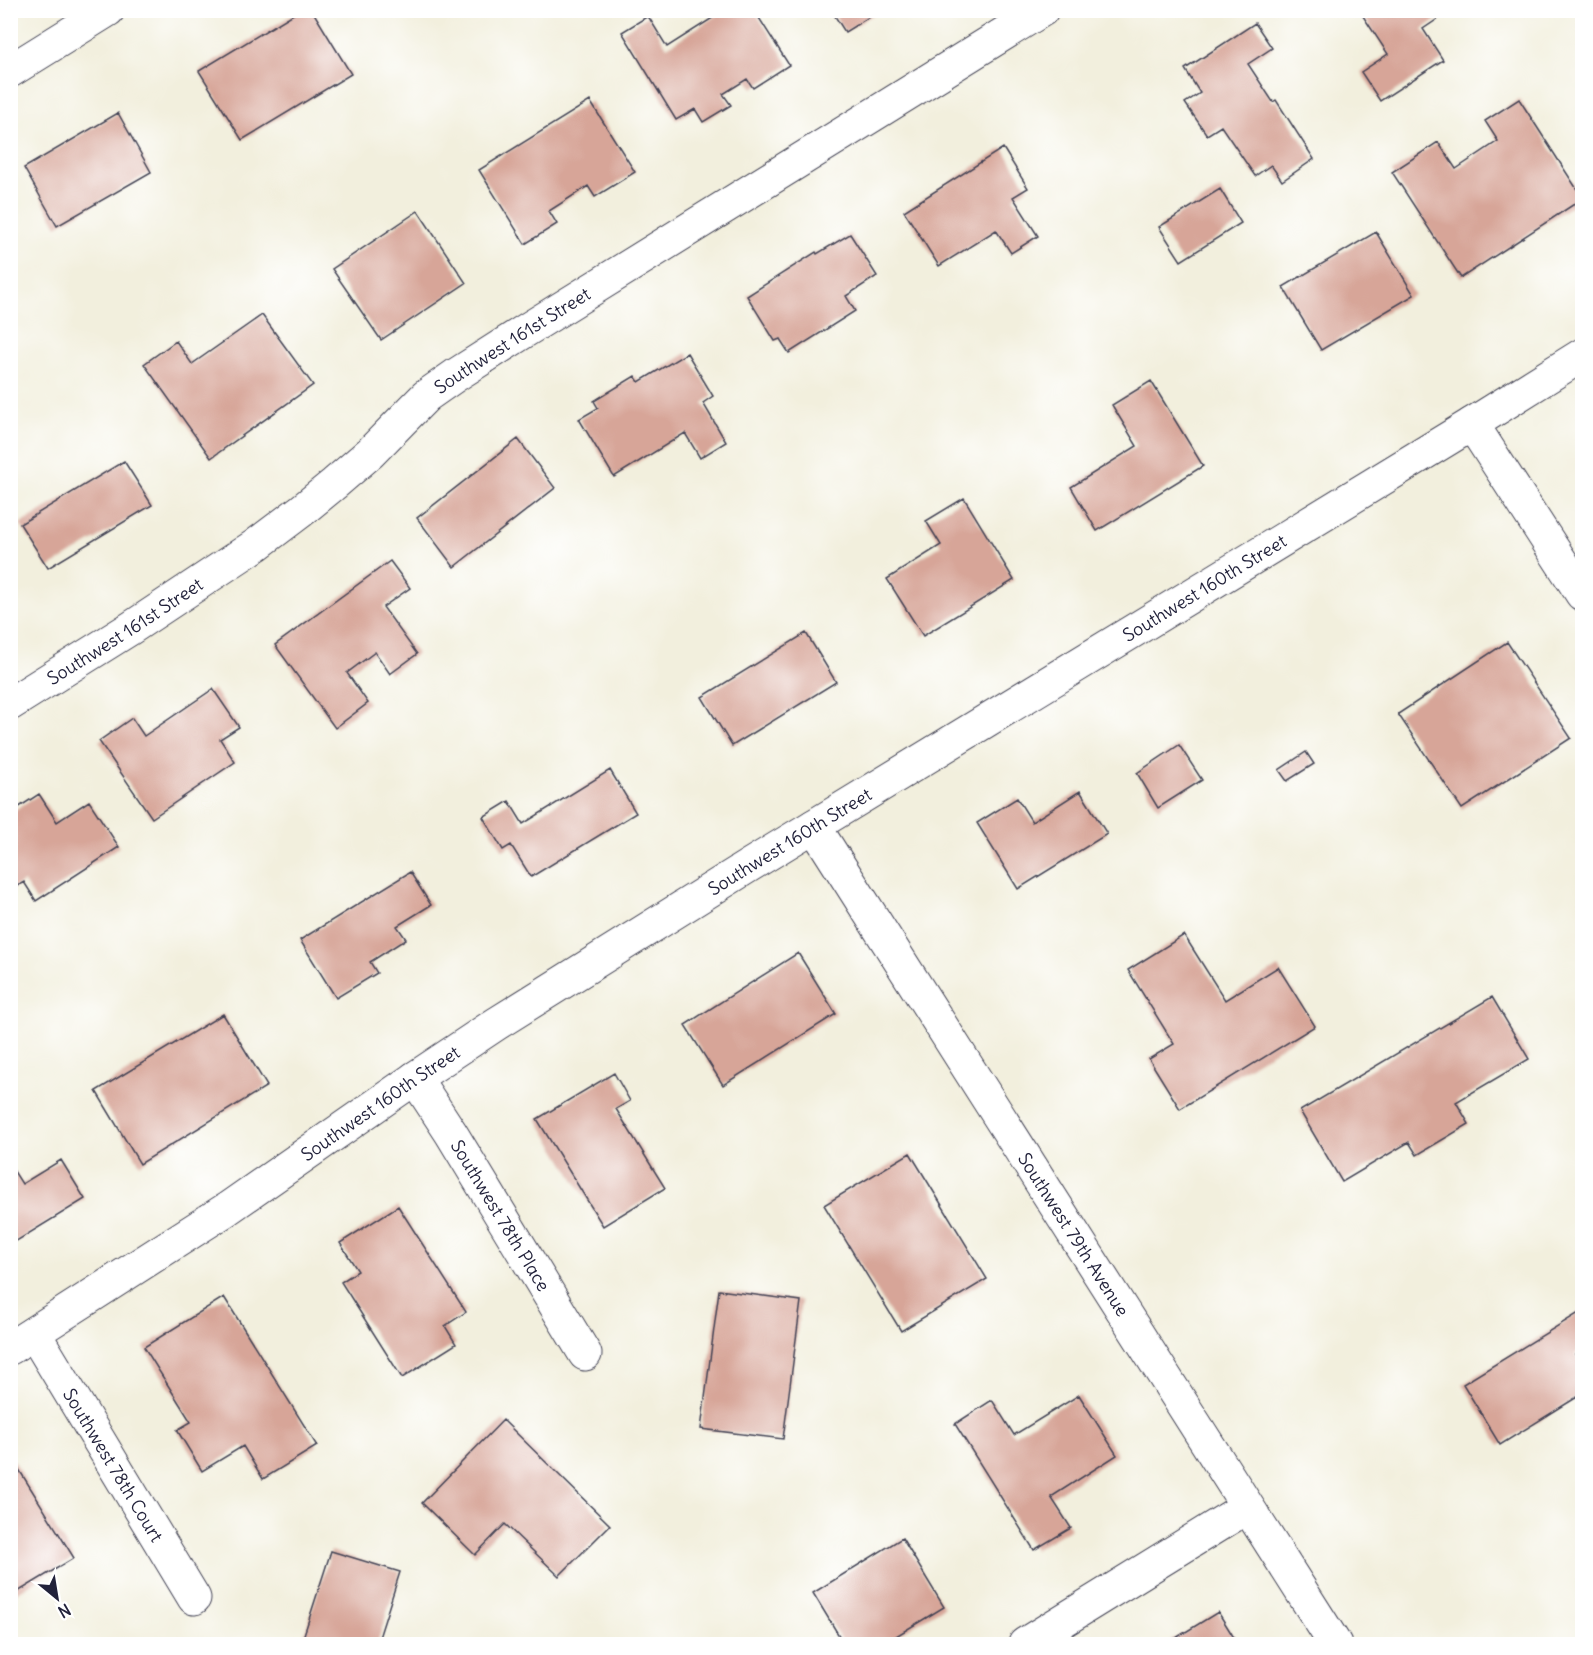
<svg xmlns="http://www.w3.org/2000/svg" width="1593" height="1655" font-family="Delius,sans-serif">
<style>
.building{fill:#d7a598}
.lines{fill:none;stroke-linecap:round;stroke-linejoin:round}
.minor-casing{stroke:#414153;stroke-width:35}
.minor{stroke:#fff;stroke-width:33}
.labels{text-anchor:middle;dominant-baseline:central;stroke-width:5;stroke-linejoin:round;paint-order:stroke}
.street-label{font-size:18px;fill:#22223b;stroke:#fff}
</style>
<rect width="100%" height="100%" fill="#fff"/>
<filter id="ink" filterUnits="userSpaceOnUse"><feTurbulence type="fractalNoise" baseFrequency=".0167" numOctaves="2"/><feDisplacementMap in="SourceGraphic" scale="12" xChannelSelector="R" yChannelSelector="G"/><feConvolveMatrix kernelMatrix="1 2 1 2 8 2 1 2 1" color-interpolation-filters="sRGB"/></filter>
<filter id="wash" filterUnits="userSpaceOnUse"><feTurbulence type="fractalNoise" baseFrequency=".008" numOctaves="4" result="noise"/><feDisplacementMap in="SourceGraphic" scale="24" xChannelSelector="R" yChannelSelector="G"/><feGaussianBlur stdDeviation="1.35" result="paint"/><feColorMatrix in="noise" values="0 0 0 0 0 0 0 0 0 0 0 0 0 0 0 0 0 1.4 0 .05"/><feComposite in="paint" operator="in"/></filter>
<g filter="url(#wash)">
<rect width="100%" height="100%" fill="#f2efdd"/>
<g id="blocks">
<path class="building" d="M300 10H312L351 74 242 140 199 71Z
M725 10H754L789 65 753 88 747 79 723 94 731 105 703 122 695 109 676 120 622 32 648 16 667 47Z
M831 10H872L874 14 845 32Z
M1359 10H1451L1423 29 1443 60 1380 101 1361 72 1388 54Z
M1255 23 1272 48 1248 64 1273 102 1276 100 1314 159 1282 181 1271 165 1255 176 1221 126 1207 135 1185 103 1200 93 1185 69Z
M1519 99 1582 197V199L1461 278 1392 172 1438 142 1456 169 1498 141 1485 121Z
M590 101 635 172 595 197 588 186 549 211 557 224 525 244 479 170Z
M118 113 151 172 57 226 24 168Z
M1003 148 1028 188 1013 197 1038 236 1011 253 996 230 939 266 904 211Z
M1220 189 1241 223 1181 261 1159 227Z
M418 211 466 283 381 340 332 269Z
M1376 232 1414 295 1321 350 1283 287Z
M850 234 877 276 846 296 855 311 789 353 780 339 775 341 747 296 816 252 817 254Z
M262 315 313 385 211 458 144 364 176 341 192 364Z
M687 353 713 396 703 403 726 442 700 458 685 433 614 477 579 419 598 408 594 401 635 376 639 382Z
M1151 381 1203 466 1097 531 1071 487 1137 446 1112 405Z
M518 439 555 488 454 567 417 518Z
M124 461 152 505 48 568 20 524Z
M964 498 1014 580 923 636 887 579 941 545 926 521Z
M390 561 410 588 383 607 417 654 390 674 375 652 347 673 368 703 335 728 275 645Z
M806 633 836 682 732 746 702 697Z
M1507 642 1571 738 1462 809 1398 714Z
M213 689 239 727 220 739 235 762 152 818 99 741 132 718 144 736Z
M1179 745 1202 780 1158 808 1137 773Z
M1306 752 1314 764 1287 781 1279 770Z
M610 770 636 813 531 877 511 845 503 850 483 817 509 801 523 824Z
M1080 791 1107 834 1018 889 977 823 1017 798 1032 822Z
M39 794 57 822 89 801 119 847 36 901 24 882 10 890V813Z
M410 872 431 905 397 926 406 939 370 962 377 973 336 998 300 940Z
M1184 935 1225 1000 1278 967 1315 1026 1180 1109 1149 1059 1174 1044 1128 970Z
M798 953 836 1014 723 1085 685 1025Z
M1492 997 1529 1059 1456 1102 1469 1124 1417 1155 1409 1142 1342 1182 1300 1111Z
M223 1014 267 1086 140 1164 96 1091Z
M614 1073 630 1101 616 1109 665 1188 603 1226 537 1119Z
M910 1153 987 1279 901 1331 824 1205Z
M61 1160 85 1199 10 1245V1165L22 1184Z
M398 1206 466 1312 445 1326 456 1344 402 1378 341 1282 358 1271 340 1243Z
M719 1290 801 1301 783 1439 701 1429Z
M224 1297 317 1446 263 1479 243 1446 202 1471 177 1430 191 1422 144 1347Z
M1582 1311V1350L1575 1354 1582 1366V1394L1500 1445 1463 1384Z
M1079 1395 1117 1455 1051 1497 1071 1528 1034 1550 955 1424 992 1400 1014 1435Z
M503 1420 610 1525 559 1576 505 1524 475 1555 422 1503Z
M10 1455 74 1558 16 1593 10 1584Z
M902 1538 944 1607 883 1644H844L813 1593Z
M331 1551 400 1572 377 1644H301Z
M1218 1612 1238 1644H1166Z"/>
</g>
</g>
<g filter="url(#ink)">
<use href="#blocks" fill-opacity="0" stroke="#414153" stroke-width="1.5"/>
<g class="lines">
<defs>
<g id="minor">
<path d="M10 71 108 10"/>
<path d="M1472 424 1582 594"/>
<path id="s1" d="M10 704 131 628 256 545 301 511 334 484 370 453 426 396 456 375 528 329 1042 10"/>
<path id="s2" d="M814 826 1335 1644"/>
<path id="s3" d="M415 1078 451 1133 585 1354"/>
<path id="s4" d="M34 1333 194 1598"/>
<path id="s5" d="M10 1348 227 1209 415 1078 496 1024 750 865 1472 424 1582 355"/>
<path d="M1025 1644 1247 1507"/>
</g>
</defs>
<use href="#minor" class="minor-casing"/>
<use href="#minor" class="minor"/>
</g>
</g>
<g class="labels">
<g class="street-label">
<text stroke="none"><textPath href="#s1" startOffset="622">Southwest 161st Street</textPath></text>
<text stroke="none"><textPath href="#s5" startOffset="1416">Southwest 160th Street</textPath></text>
<text stroke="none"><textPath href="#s1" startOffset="136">Southwest 161st Street</textPath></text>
<text stroke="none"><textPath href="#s5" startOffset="930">Southwest 160th Street</textPath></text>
<text stroke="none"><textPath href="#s5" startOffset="444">Southwest 160th Street</textPath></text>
<text stroke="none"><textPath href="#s3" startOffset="162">Southwest 78th Place</textPath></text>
<text stroke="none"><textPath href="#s2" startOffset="484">Southwest 79th Avenue</textPath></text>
<text stroke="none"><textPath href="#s4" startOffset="154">Southwest 78th Court</textPath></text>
</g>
</g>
<rect width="1593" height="1655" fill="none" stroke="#fff" stroke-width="36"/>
<g transform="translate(57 1598) rotate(150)" stroke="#ffffff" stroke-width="4.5" paint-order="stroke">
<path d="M0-4.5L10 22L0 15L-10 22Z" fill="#22223b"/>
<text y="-9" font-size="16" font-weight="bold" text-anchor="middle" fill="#22223b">N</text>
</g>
</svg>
